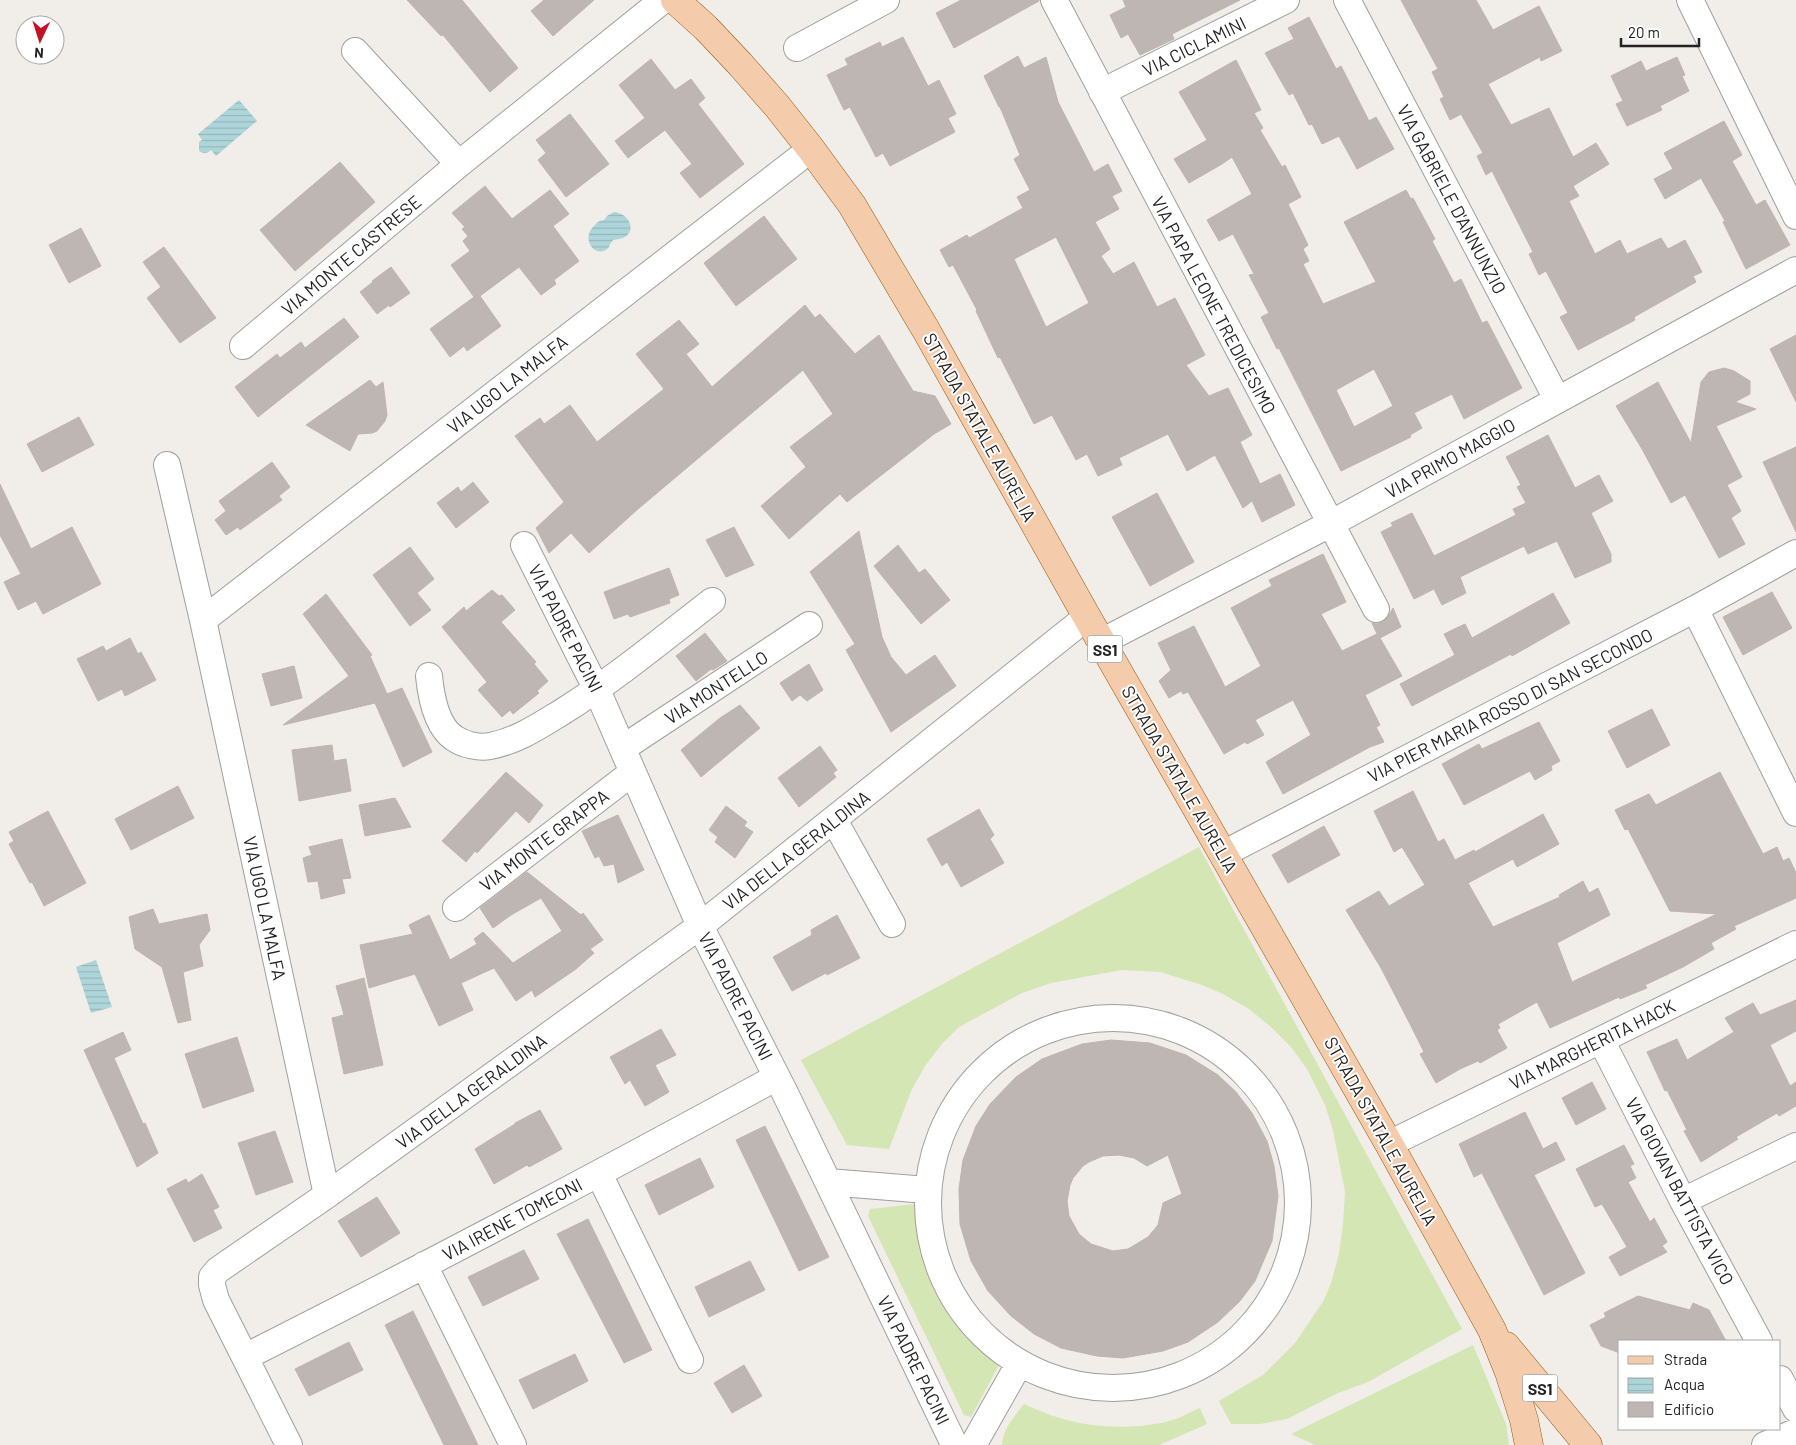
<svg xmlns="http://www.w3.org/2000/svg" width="1796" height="1445" font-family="Barlow,sans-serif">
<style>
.grass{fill:#d3e6b4}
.water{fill:url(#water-rules)}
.building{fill:#beb6b2;stroke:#c2b3ad;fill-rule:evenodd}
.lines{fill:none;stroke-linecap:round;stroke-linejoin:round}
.street-casing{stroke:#9f9f9f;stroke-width:28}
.primary-casing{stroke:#92560e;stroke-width:29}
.street{stroke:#fff;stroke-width:26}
.primary{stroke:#f4ccab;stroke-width:28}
.labels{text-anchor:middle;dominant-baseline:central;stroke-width:4;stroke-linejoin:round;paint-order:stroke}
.shield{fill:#fff;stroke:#646464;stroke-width:1}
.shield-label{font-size:16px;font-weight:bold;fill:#222}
.street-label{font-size:18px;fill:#222;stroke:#fff}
</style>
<defs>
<pattern id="water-rules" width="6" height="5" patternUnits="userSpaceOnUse" patternTransform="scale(1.25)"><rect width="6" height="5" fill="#aed6da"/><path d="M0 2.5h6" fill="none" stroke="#95b7bb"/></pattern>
</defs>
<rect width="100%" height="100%" fill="#f1ede9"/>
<path class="grass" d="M1199 847 1462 1329 1368 1382 1338 1393 1287 1419 1260 1424H1231L1219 1401 1263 1375 1295 1343 1324 1300 1331 1283 1339 1254 1343 1224 1345 1192 1333 1130 1325 1105 1307 1069 1291 1047 1271 1027 1249 1009 1223 994 1202 985 1160 972 1122 970 1051 983 1022 993 959 1027 942 1044 925 1066 912 1089 889 1149 847 1145 801 1060Z
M916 1204C921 1225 924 1254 931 1273 944 1308 969 1333 996 1359L999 1365 971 1417 964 1415 868 1216 870 1209Z
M1473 1345 1506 1424 1509 1445H1315L1291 1434Z
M1024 1404C1036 1409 1048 1415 1060 1418 1093 1429 1143 1430 1176 1419 1184 1416 1192 1411 1200 1408L1207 1424 1159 1445H1002C1003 1428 1015 1416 1024 1404Z"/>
<path class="water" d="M239 100 257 121 216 156 211 150C207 154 203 154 199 151V142L202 140 198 134Z
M614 212C628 213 637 229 625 237 621 239 617 239 613 240 611 242 610 245 609 247 598 261 579 240 594 226 598 222 598 221 604 220L607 216Z
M96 960 112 1007 91 1013 76 967Z"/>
<path class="building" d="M407 0H462L518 68 490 92 443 35 441 36Z
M544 0H594L553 36 531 11Z
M961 0H1039V1L954 48 936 13Z
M1123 0H1240L1172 34 1174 39 1140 55 1128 34 1121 38 1110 15 1126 7Z
M1401 0H1476L1493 30 1539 6 1562 51 1541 61 1540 57 1488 84 1511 125 1549 108 1573 157 1596 143 1609 164 1573 186 1579 196 1569 201 1595 254 1620 240 1627 254 1661 238 1668 249 1685 240 1702 272 1693 276 1696 282 1634 317 1635 320 1578 350 1560 317 1568 313 1546 271 1539 275 1529 254 1533 252 1492 171 1486 175 1477 156 1483 153 1461 114 1450 120 1440 99 1444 97 1432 72 1438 69Z
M1309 17 1336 69 1341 66 1369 121 1376 117 1394 149 1357 169 1339 136 1322 144 1312 124 1309 125 1293 93 1289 95 1265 53 1294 39 1288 28Z
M903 37 928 86 939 80 956 114 948 118 955 132 890 166 883 153 876 157 850 107 844 110 827 75 848 65 845 59 880 42 882 47Z
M1018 56 1024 68 1046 57 1058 102 1094 172 1108 164 1122 191 1112 196 1119 209 1095 222 1110 249 1101 256 1113 274 1134 262 1157 307 1175 298 1205 355 1186 365 1209 396 1228 388 1252 435 1240 442 1260 484 1280 474 1295 505 1262 522 1252 501 1243 508 1215 455 1187 471 1168 434 1119 458 1122 465 1098 476 1087 454 1076 460 1052 415 1034 424 1000 357 998 358 976 311 977 310 953 265 949 267 940 250 967 235 969 238 1023 208 1017 197 1030 190 1014 159 1020 155 1000 107H999L984 76ZM1056 237 1089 303 1046 327 1014 259Z
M1677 57 1685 75 1682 76 1689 91 1660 106 1662 110 1627 126 1616 104 1623 101 1611 76 1641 61 1646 71Z
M651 59 675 90 691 79 705 98 698 104 744 164 700 198 680 173 692 164 665 130 628 158 615 141 645 118 619 85Z
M1236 60 1261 110 1254 113 1263 128 1260 130 1282 167 1285 165 1301 197 1288 204 1308 245 1303 249 1309 261 1303 264 1323 304 1376 282 1344 222 1406 190 1411 199 1413 198 1435 239 1432 241 1454 283 1461 279 1482 323 1487 321 1522 388 1464 419 1452 394 1414 413 1422 428 1410 435 1411 437 1341 471 1279 348 1277 349 1261 317 1269 313 1249 275 1254 274 1233 234 1219 241 1207 220 1252 194 1232 157 1222 164 1189 183 1174 159 1207 140 1179 92ZM1374 369 1393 406 1354 427 1336 390Z
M570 114 609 164 566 197 538 160 546 153 536 140Z
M1724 121 1742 155 1732 161 1756 205 1765 200 1790 245 1746 269 1723 222 1725 221 1701 178 1665 199 1654 179 1673 169 1664 153Z
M340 162 375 202 295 271 260 230Z
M485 186 512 219 550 190 569 214 553 226 579 261 554 280 556 284 541 295 519 267 480 296 501 326 467 351 464 346 450 357 430 329 474 297 451 265 470 251 463 241 468 236 462 229 465 227 452 213Z
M764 216 797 259 736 306 704 263Z
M81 228 101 266 69 283 49 245Z
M164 247 216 318 180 343 147 298 161 287 143 262Z
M391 267 410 293 390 307 389 305 377 314 360 292 373 282 372 281Z
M805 305 815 318 820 314 855 354 879 335 913 391 935 396 951 424 934 434 847 502 840 494 789 539 761 506 806 467 790 447 833 414 803 370 638 509 589 553 571 533 549 553 536 528 564 502 515 436 540 418 544 424 570 405 597 442 664 389 636 354 679 320 699 344 686 354 712 387Z
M344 318 359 337 258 417 235 387 277 354 280 358 301 342 305 348Z
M1796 335V402L1770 349Z
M1724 368 1734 371 1750 381V394L1735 402 1756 409 1716 426 1742 477 1727 485 1741 511 1731 518 1745 544 1719 558 1685 495 1671 503 1642 449 1616 406 1658 382 1691 443 1701 382 1709 372Z
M370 380 376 387 383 382 387 415 385 421 377 431 372 433 358 434 350 451 306 425Z
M79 417 94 445 42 472 27 444Z
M1548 435 1575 488 1599 475 1613 501 1591 513 1611 554V562L1575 578 1557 541 1528 554 1524 546 1460 577 1466 593 1442 605 1434 589 1414 599 1381 532 1393 526 1391 523 1412 513 1434 556 1516 515 1513 509 1526 503 1517 487 1521 485 1506 457Z
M1796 447V532L1763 462Z
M272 462 290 487 279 496 282 500 240 530 238 527 226 535 215 520 226 511 219 501Z
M473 482 489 502 456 528 437 503 458 487 461 492Z
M0 484 31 549 72 527 101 584 43 614 36 601 18 610 4 582 21 574 0 535Z
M1157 493 1194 562 1150 586 1112 517Z
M734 527 754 565 726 577 706 540Z
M859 531 882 637 891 657 906 675 935 655 956 686 891 732 846 650 855 644 810 572Z
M898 545 919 573 925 569 950 600 921 624 874 566Z
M410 547 434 579 417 593 431 610 410 626 373 575Z
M1323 554 1346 602 1321 614 1342 651 1377 634 1378 636 1372 623 1376 624 1383 622 1388 617 1393 608 1401 627 1380 638 1402 676 1365 695 1380 725 1376 727 1384 742 1370 747 1283 794 1266 762 1311 735 1293 700 1255 720 1264 735 1247 744 1245 742 1224 754 1188 692 1183 694 1181 691 1169 698 1159 681 1171 670 1158 643 1194 626 1225 687 1261 666 1231 608 1272 586 1269 580Z
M669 568 679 595 669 599 670 603 630 617 628 614 614 619 604 592Z
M492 590 499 596 502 595 515 610 501 622 536 662 534 664 548 681 537 691 539 693 513 714 510 710 502 717 478 690 487 682 442 627 464 607 466 611Z
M1772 592 1792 628 1743 655 1723 617Z
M1553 593 1570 623 1512 656 1511 654 1412 706 1400 684 1455 655 1444 634 1465 624 1472 638Z
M326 594 372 655 370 656 387 694 402 688 432 752 403 767 375 703 283 725 349 676 303 614Z
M705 633 727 661 713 670 711 669 696 681 676 656Z
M130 638 138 654 141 652 156 680 125 696 122 689 98 701 77 659 103 646 106 651Z
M809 664 823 690 807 701 800 695 792 701 780 683Z
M294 666 302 698 271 706 262 674Z
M740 705 760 728 701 777 681 750 720 718Z
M1652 709 1670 745 1627 768 1608 731Z
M1539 722 1560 761 1551 766 1552 770 1535 780 1530 771 1464 805 1442 764 1479 744 1482 749Z
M332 745 334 761 346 759 351 791 299 801 292 750Z
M820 746 837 770 833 773 836 777 799 807 778 778Z
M506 772 543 805 529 823 516 811 477 853 475 851 466 862 442 841Z
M1720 772 1763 854 1777 847 1783 861 1789 858 1796 873V898L1734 926 1736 929 1711 943 1714 949 1683 967 1645 985 1647 988 1620 999 1619 997 1550 1028 1537 1002 1498 1024 1500 1028 1497 1030 1507 1048 1480 1063 1478 1061 1460 1069 1436 1083 1420 1054 1424 1052 1411 1026 1381 968 1346 910 1379 891 1389 906 1425 885 1402 847 1394 852 1374 811 1413 791 1438 842 1444 839 1455 860 1474 850 1475 852 1543 814 1559 844 1517 867 1513 859 1468 883 1493 927 1560 897 1559 895 1583 881 1589 893 1598 888 1610 915 1557 943 1572 982 1717 914 1670 911 1628 829 1625 830 1615 810 1649 794 1656 805Z
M178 786 194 818 131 850 115 819Z
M395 798 411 827 365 836 359 805Z
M726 806 747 822 744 826 753 832 735 858 715 842 718 837 709 830Z
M979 809 994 835 990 839 1004 863 961 887 947 862 942 866 927 839Z
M48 811 86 883 44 906 32 882 30 883 9 844 14 841 9 832Z
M618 815 644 870 618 883 614 864 604 866 599 856 595 858 582 831Z
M1324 826 1340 855 1288 883 1272 855Z
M342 839 351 878 342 879 345 893 321 899 318 881 308 882 303 858 312 855 309 847Z
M527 872 581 915 583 913 603 940 590 949 594 953 576 969 535 997 532 990 516 1001 494 968 461 983 473 1010 439 1026 415 974 369 988 360 945 413 934 409 925 429 915 450 960 477 944 474 939 483 932 513 963 562 931 541 898 511 915 493 928 480 908Z
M153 909 159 924 207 914 210 930 199 945 203 966 183 972 191 1020 178 1023 162 967 135 949 129 917Z
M837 915 860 958 827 975 826 973 792 991 773 957 812 935 811 930Z
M364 978 383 1065 344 1074 332 1018 344 1015 336 986Z
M1796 1000V1031L1770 1045 1790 1086 1796 1082V1106L1779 1116 1777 1113 1736 1137 1738 1139 1701 1162 1684 1131 1687 1130 1667 1090 1665 1091 1647 1052 1677 1039 1687 1060 1734 1032 1725 1018 1753 1003 1760 1015Z
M661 1029 676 1055 655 1065 669 1092 645 1106 630 1080 625 1084 610 1057Z
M123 1032 131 1050 114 1058 143 1124 145 1123 158 1153 137 1167 84 1050Z
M237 1037 254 1091 203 1108 185 1054Z
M1111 1040 1150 1043 1186 1055 1218 1075 1236 1092 1252 1113 1267 1141 1274 1166 1278 1196 1272 1241 1255 1281 1240 1301 1218 1322 1188 1342 1163 1351 1123 1358 1097 1356 1061 1348 1034 1334 1011 1316 988 1291 971 1261 960 1224 959 1189 963 1160 976 1126 990 1104 1016 1077 1042 1059 1082 1044ZM1119 1155 1134 1158 1147 1166 1168 1155 1182 1194 1163 1203 1158 1225 1148 1237 1128 1249 1113 1251 1091 1244 1079 1234 1069 1216 1067 1201 1070 1185 1073 1178 1083 1166 1089 1162 1103 1156Z
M1592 1082 1606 1109 1576 1125 1562 1098Z
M540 1110 562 1149 529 1167 527 1165 494 1184 475 1149 515 1124V1123Z
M1525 1112 1543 1149 1556 1142 1565 1160 1534 1175 1585 1273 1544 1295 1482 1173 1474 1177 1459 1144Z
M765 1126 829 1257 799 1271 736 1140Z
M275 1131 293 1182 256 1195 238 1143Z
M1624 1145 1634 1164 1630 1166 1636 1178 1628 1182 1650 1222 1654 1218 1667 1242 1662 1246 1667 1252 1620 1276 1609 1257 1627 1247 1602 1204 1595 1207 1576 1169Z
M700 1158 714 1187 659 1215 645 1185Z
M202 1174 219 1207 213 1210 222 1228 194 1242 167 1189 186 1179 188 1183Z
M377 1197 400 1233 361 1257 338 1221Z
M588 1219 652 1350 624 1363 557 1234Z
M524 1250 539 1279 483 1306 468 1277Z
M750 1261 765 1290 709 1317 695 1287Z
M1638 1296 1690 1310 1693 1303 1709 1310 1726 1341H1620V1353L1601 1346 1590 1325 1606 1317 1604 1313Z
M413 1311 450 1387 478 1445H444L412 1380 385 1325Z
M349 1342 363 1370 309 1396 295 1369Z
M575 1354 588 1381 533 1409 519 1380Z
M744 1365 762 1396 732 1413 714 1383Z"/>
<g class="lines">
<defs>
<path id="street" d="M1054 0 1376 609
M1347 0 1557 399
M1690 0 1796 216
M797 48 886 0
M355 51 459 164
M1102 92 1286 0
M243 346 459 164 663 0
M167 465 203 620
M524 545 597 690 700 926 785 1093 954 1444
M1695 609 1796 813
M1101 642 1330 524 1796 270
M429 676C431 696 436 726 454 738 464 745 479 748 490 746 517 741 539 726 562 712 615 679 663 639 712 601
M623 748 809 625
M834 820 892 924
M1223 854 1695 609 1796 553
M456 908 633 772
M928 1203a185 185 0 1 1 370 0a185 185 0 1 1-370 0Z
M1601 1040 1683 1201 1759 1341
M1389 1144 1796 944
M599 1174 690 1360
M828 1182 927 1190
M327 1195 203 620 811 149
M1683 1201 1796 1146
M424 1265 513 1445
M245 1357C424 1267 601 1173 777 1077
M1780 1379 1796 1409
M976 1440 1019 1364
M289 1445 216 1300 212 1285V1277L218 1270 327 1195 700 926 1087 617
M1765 1445 1796 1432"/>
<path id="primary" d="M675 0 706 28 740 64 777 106 811 149 852 205 926 330 1087 617 1389 1144 1492 1330 1509 1372 1524 1420 1529 1445
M1506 1346 1588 1445"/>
</defs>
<use href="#street" class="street-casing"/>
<use href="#primary" class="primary-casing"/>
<use href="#street" class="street"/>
<use href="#primary" class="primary"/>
</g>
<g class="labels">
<g class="shield">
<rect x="1087.5" y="635.5" width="35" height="27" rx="4"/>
<rect x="1522.5" y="1374.5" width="35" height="27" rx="4"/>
</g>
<g class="shield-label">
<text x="1105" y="649">SS1</text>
<text x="1540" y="1388">SS1</text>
</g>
<g class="street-label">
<text transform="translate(1194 46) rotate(-26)">VIA CICLAMINI</text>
<text transform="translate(1452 199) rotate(62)">VIA GABRIELE D'ANNUNZIO</text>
<text transform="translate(351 255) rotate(-40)">VIA MONTE CASTRESE</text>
<text transform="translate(1214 305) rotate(62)">VIA PAPA LEONE TREDICESIMO</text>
<text transform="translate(507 384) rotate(-38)">VIA UGO LA MALFA</text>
<text transform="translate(980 427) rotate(61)">STRADA STATALE AURELIA</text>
<text transform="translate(1450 458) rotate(-29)">VIA PRIMO MAGGIO</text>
<text transform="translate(566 628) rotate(63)">VIA PADRE PACINI</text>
<text transform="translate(716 687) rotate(-33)">VIA MONTELLO</text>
<text transform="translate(1510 705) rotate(-27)">VIA PIER MARIA ROSSO DI SAN SECONDO</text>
<text transform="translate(1180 779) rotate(60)">STRADA STATALE AURELIA</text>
<text transform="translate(544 840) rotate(-37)">VIA MONTE GRAPPA</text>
<text transform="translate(796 850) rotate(-38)">VIA DELLA GERALDINA</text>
<text transform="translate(265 908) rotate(78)">VIA UGO LA MALFA</text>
<text transform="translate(736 996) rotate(63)">VIA PADRE PACINI</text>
<text transform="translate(1592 1044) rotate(-26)">VIA MARGHERITA HACK</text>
<text transform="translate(471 1091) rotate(-36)">VIA DELLA GERALDINA</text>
<text transform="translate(1381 1131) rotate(61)">STRADA STATALE AURELIA</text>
<text transform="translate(1680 1191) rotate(62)">VIA GIOVAN BATTISTA VICO</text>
<text transform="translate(512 1219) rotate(-28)">VIA IRENE TOMEONI</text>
<text transform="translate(914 1360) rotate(64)">VIA PADRE PACINI</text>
</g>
</g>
<rect x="1618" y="1340" width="162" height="90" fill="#ffffff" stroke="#a7a7a7"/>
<rect x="1628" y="1356" width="25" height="8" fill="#f4ccab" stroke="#a7a7a7"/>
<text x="1664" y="1365" font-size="15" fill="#222222">Strada</text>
<rect x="1628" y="1378" width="25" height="15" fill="url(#water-rules)" stroke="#a7a7a7"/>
<text x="1664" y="1390" font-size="15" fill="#222222">Acqua</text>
<rect x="1628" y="1402" width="25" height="15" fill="#beb6b2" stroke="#a7a7a7"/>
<text x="1664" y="1415" font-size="15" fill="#222222">Edificio</text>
<g transform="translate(40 40) rotate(184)"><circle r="24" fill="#ffffff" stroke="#a7a7a7"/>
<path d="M0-4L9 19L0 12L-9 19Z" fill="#c11227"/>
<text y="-8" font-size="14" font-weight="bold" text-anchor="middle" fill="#222222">N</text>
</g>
<path d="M1621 38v8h78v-8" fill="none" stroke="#222222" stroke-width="2.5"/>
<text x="1628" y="38" font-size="15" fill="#222222" stroke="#ffffff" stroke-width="4" paint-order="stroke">20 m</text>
</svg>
